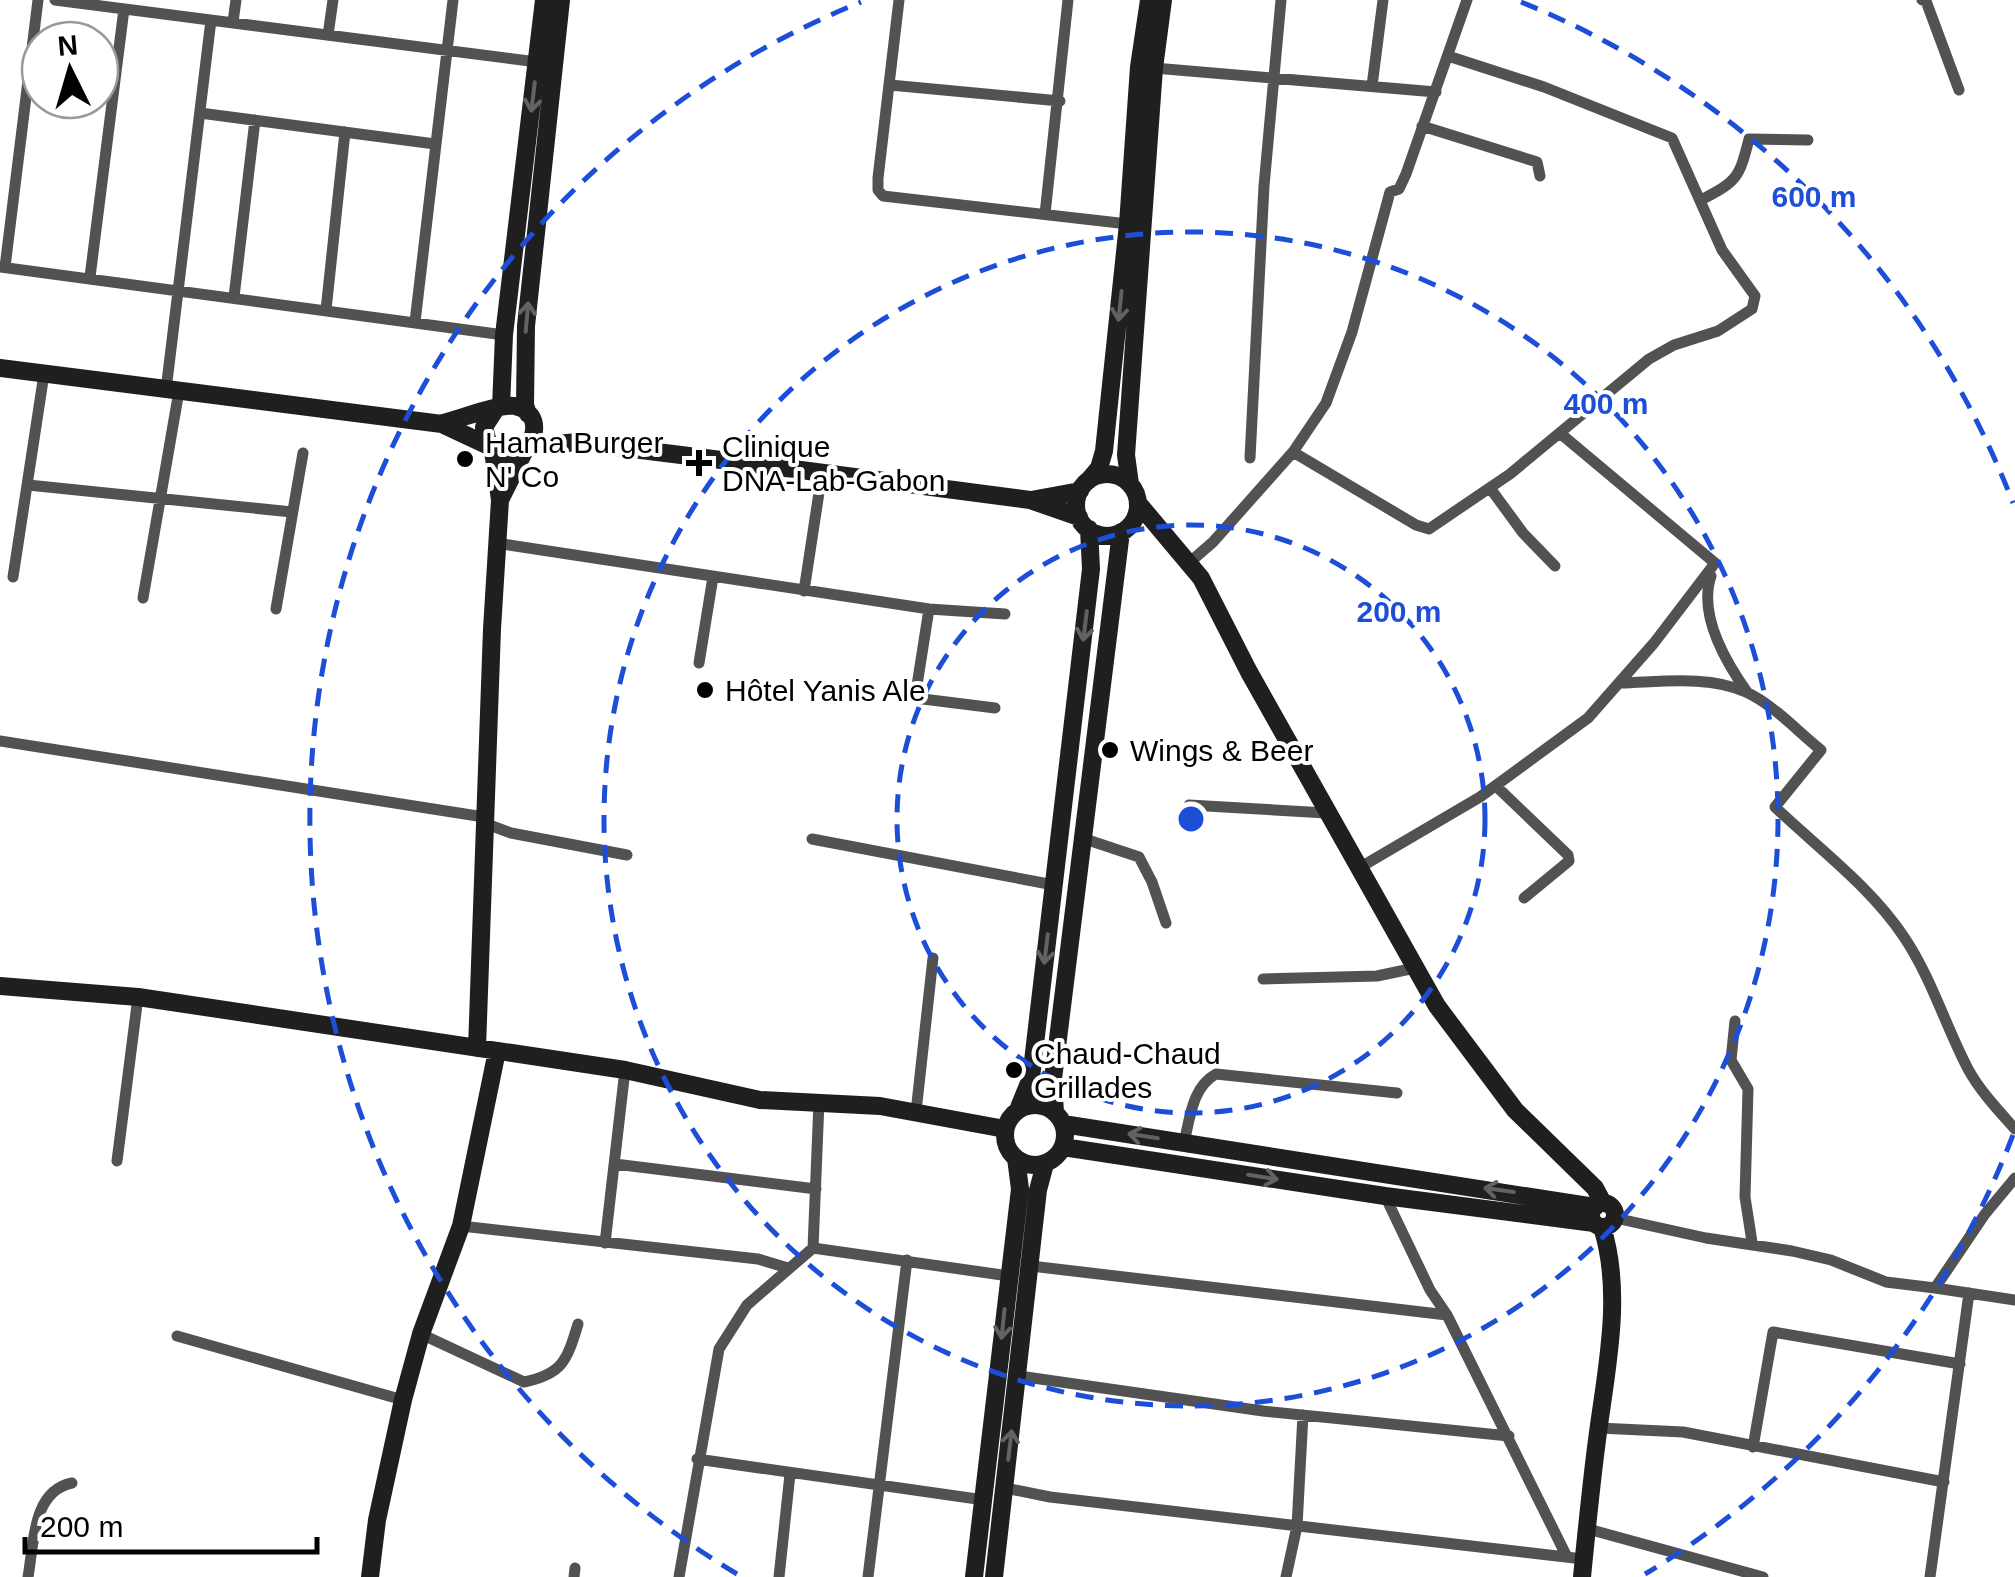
<svg xmlns="http://www.w3.org/2000/svg" width="2015" height="1577" font-family="Helvetica,sans-serif">
<style>
.lines{fill:none;stroke-linecap:round;stroke-linejoin:round}
.street{stroke:#525252;stroke-width:11}
.secondary{stroke:#1f1f1f;stroke-width:18}
.oneway{stroke:#626262}
.ring{fill:none;stroke:#1d4ed8;stroke-width:5;stroke-dasharray:18 12}
.poi-dot{fill:#000;stroke:#fff;stroke-width:4}
.labels{text-anchor:middle;dominant-baseline:central;stroke-width:8;stroke-linejoin:round;paint-order:stroke}
.poi-label{font-size:30px;fill:#000;stroke:#fff;text-anchor:start}
.centre{fill:#1d4ed8;stroke:#fff;stroke-width:5}
.ring-label{font-size:30px;text-anchor:middle;font-weight:bold;fill:#1d4ed8;stroke:#fff;stroke-width:8;stroke-linejoin:round;paint-order:stroke}
</style>
<rect width="100%" height="100%" fill="#fff"/>
<g class="lines">
<path class="street" d="M55 0 537 62
M899 0 878 178V190L883 196 1128 224
M1922 0 1926 1 1959 90
M233 22 236 0
M328 35 333 0
M1154 68 1436 92
M890 85 1060 101
M1372 86 1383 0
M200 113 435 144
M1422 126 1537 162 1540 176
M1701 200C1737 181 1739 179 1749 139L1808 140
M1045 214 1068 0
M0 267 504 335
M5 267 38 0
M90 277 124 9
M234 297 255 120
M326 310 345 132
M415 322 453 0
M166 390 211 20
M1561 434 1715 563
M1293 452 1416 525 1429 529 1510 474 1649 359 1674 345 1718 331 1752 309 1755 296 1722 250 1672 138 1544 87 1448 56
M1250 458 1264 186 1281 0
M28 485 292 512
M1490 488 1523 533 1555 566
M496 543 929 609 915 698 995 708
M1190 562 1213 542 1293 452 1326 403 1352 332 1390 192 1399 189 1406 174 1467 0
M1711 576C1698 615 1725 661 1747 692
M13 577 44 374
M804 591 822 473
M143 598 179 391
M276 609 303 453
M929 609 1005 614
M699 663 713 577
M1621 683C1660 682 1709 675 1746 692 1774 705 1797 731 1821 750L1775 807C1818 848 1871 887 1904 937 1932 979 1945 1025 1968 1069 1980 1091 1998 1110 2015 1129
M0 741 484 817
M1496 786 1568 855 1569 861 1524 898
M1189 805 1326 813
M484 823 511 833 627 855
M1082 838 1139 857 1152 882 1166 923
M812 839 1054 885
M1359 868 1480 797 1588 718 1654 643 1715 563
M1263 979 1377 976 1415 968
M1735 1021 1731 1060 1748 1089 1745 1197 1752 1242
M916 1112 933 958
M1184 1143C1190 1118 1192 1087 1216 1074L1397 1093
M117 1161 138 997
M615 1164 816 1189
M1385 1196 1430 1290 1447 1315 1567 1557
M1615 1218 1706 1238 1792 1251 1831 1260 1886 1282 1935 1288 1985 1214 2015 1178
M461 1226 758 1259 788 1268
M605 1243 625 1070
M813 1248 819 1102
M1031 1266 1447 1315
M1935 1288 2015 1300
M421 1334 524 1382C563 1374 567 1360 578 1324
M177 1336 403 1400
M1019 1376 1263 1411 1509 1436
M1599 1428 1683 1432 1944 1482
M1753 1447 1773 1332 1960 1364
M697 1459 984 1500
M1005 1488 1050 1497 1583 1559
M1588 1529 1763 1577
M28 1577C34 1544 32 1491 72 1483
M574 1577 575 1568
M679 1577 719 1349 747 1305 813 1248 1009 1276
M779 1577 790 1474
M868 1577 907 1260
M1286 1577 1297 1526 1303 1415
M1930 1577 1969 1293"/>
<path class="secondary" d="M0 368 442 424 489 446
M501 407 504 335 544 0
M528 414 525 405 526 326 561 0
M443 423C460 419 500 403 515 406 546 413 536 452 509 456L489 446 484 427 495 410
M529 447 577 442 801 470 1030 500 1079 517
M1076 505a31 31 0 1 1 62 0a31 31 0 1 1-62 0Z
M1088 481 1099 468 1104 451 1128 224 1139 67 1149 0
M1130 484 1126 455 1154 68 1163 0
M500 500 524 452
M1031 500 1080 491
M1138 503 1201 578 1249 672 1437 1006 1515 1110 1595 1188 1603 1203
M0 986 138 997 625 1070 760 1100 880 1106 1005 1129
M477 1048 492 629 500 500 493 451
M1005 1135a30 30 0 1 1 60 0a30 30 0 1 1-60 0Z
M1018 1110 1031 1078 1091 569 1089 529
M1055 1113 1053 1079 1121 532
M1063 1124 1595 1207
M1063 1147 1385 1196 1594 1223
M1591 1215a12 12 0 1 1 24 0a12 12 0 1 1-24 0Z
M370 1577 377 1520 403 1400 421 1334 461 1226 497 1051
M974 1577 1020 1189 1016 1158
M994 1577 1038 1190 1045 1164
M1582 1577C1587 1526 1592 1475 1599 1425 1608 1361 1622 1290 1602 1227"/>
</g>
<defs><path id="oneway-shaft" d="M-6 0H5M1.5-3L5.5 0L1.5 3" fill="none" stroke-width="1.6" stroke-linecap="round" stroke-linejoin="round" transform="scale(2.5)"/></defs>
<g class="oneway">
<use href="#oneway-shaft" transform="translate(533 97) rotate(97)"/>
<use href="#oneway-shaft" transform="translate(1120 306) rotate(96)"/>
<use href="#oneway-shaft" transform="translate(527 317) rotate(-85)"/>
<use href="#oneway-shaft" transform="translate(1085 626) rotate(97)"/>
<use href="#oneway-shaft" transform="translate(1046 949) rotate(97)"/>
<use href="#oneway-shaft" transform="translate(1143 1136) rotate(-171)"/>
<use href="#oneway-shaft" transform="translate(1263 1177) rotate(9)"/>
<use href="#oneway-shaft" transform="translate(1499 1190) rotate(-172)"/>
<use href="#oneway-shaft" transform="translate(1003 1324) rotate(96)"/>
<use href="#oneway-shaft" transform="translate(1010 1445) rotate(-83)"/>
</g>
<g class="ring">
<circle cx="1191" cy="819" r="294"/>
<circle cx="1191" cy="819" r="587"/>
<path d="M2013 1135A881 881 0 0 1 1645 1574M737 1574A881 881 0 0 1 861 2M1521 2A881 881 0 0 1 2013 503"/>
</g>
<g class="poi-dot">
<circle cx="465" cy="459" r="10"/>
<path d="M694 448h10v10h10v10h-10v10h-10v-10h-10v-10h10z"/>
<circle cx="705" cy="690" r="10"/>
<circle cx="1110" cy="750" r="10"/>
<circle cx="1014" cy="1070" r="10"/>
</g>
<g class="labels">
<g class="poi-label">
<text x="485" y="442">Hama Burger<tspan x="485" dy="34">N' Co</tspan></text>
<text x="722" y="446">Clinique<tspan x="722" dy="34">DNA-Lab-Gabon</tspan></text>
<text x="725" y="690">Hôtel Yanis Ale</text>
<text x="1130" y="750">Wings &amp; Beer</text>
<text x="1034" y="1053">Chaud-Chaud<tspan x="1034" dy="34">Grillades</tspan></text>
</g>
</g>
<circle cx="1191" cy="819" r="15" class="centre"/>
<g class="ring-label">
<text x="1814" y="207">600 m</text>
<text x="1606" y="414">400 m</text>
<text x="1399" y="622">200 m</text>
</g>
<g transform="translate(70 70) rotate(355)"><circle r="48" fill="#ffffff" stroke="#999999" stroke-width="2.5"/>
<path d="M0-8L18 38L0 25L-18 38Z" fill="#000000"/>
<text y="-15" font-size="28" font-weight="bold" text-anchor="middle" fill="#000000">N</text>
</g>
<path d="M25 1537v15h292v-15" fill="none" stroke="#000000" stroke-width="5"/>
<text x="40" y="1537" font-size="30" fill="#000000" stroke="#ffffff" stroke-width="8" paint-order="stroke">200 m</text>
</svg>
